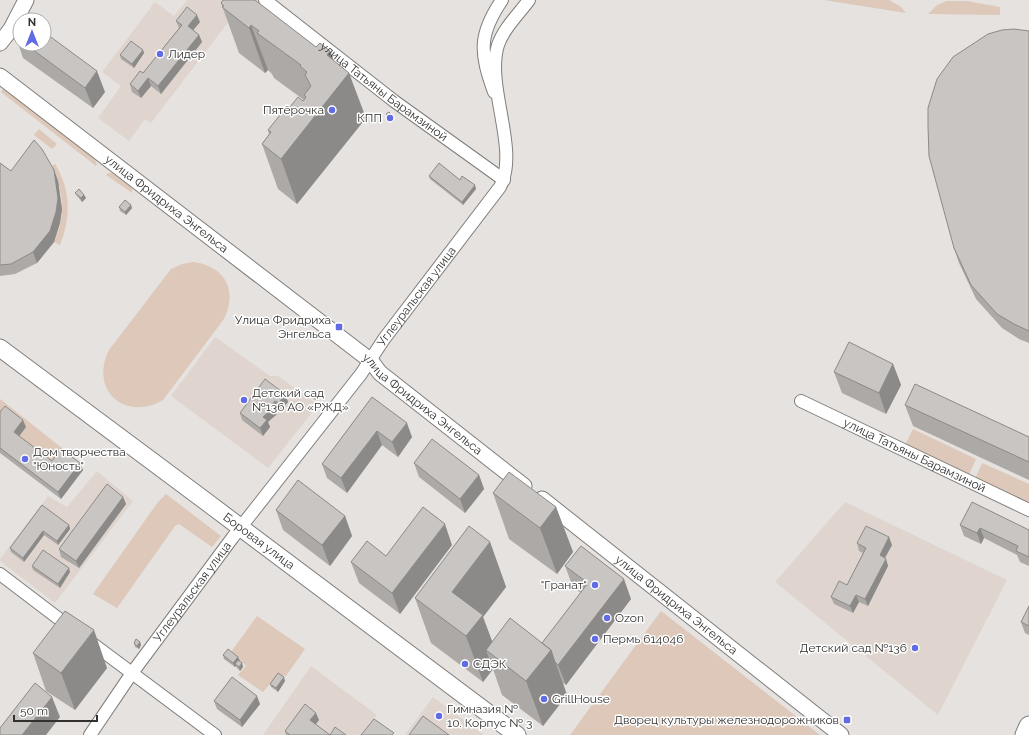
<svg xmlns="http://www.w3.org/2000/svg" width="1029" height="735" font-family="Raleway,sans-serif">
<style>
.built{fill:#dfd5ce}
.green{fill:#ddc8b9}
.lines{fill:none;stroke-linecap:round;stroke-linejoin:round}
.minor-casing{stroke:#807e7b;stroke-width:14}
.tertiary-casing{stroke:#807e7b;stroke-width:17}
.secondary-casing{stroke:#807e7b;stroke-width:19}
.primary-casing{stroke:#807e7b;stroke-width:21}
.minor{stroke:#fff;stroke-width:12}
.tertiary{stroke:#fff;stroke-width:15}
.secondary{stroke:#fff;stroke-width:17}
.primary{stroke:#fff;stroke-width:19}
.wall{fill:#aca9a7}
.shaded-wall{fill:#8c8a88}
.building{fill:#c8c5c2;stroke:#8c8a88}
.poi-dot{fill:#616be3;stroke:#fff;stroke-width:1.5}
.labels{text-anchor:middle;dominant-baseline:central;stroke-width:3;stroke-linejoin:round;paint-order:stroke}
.poi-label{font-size:12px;fill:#323130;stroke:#fff;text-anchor:start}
.street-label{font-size:12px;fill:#323130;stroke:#fff}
</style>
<rect width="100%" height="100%" fill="#e5e2df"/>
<path class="built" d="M187 0H221L236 12 151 123 145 119 129 141 98 118 121 86 102 72 155 2 174 16Z
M215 337 270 376H278L318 405 268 468 171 396Z
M97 471 133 501 55 603 0 561V559L48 496 67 507Z
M845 502 1007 580 938 715 775 582Z
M311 666 377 715 363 735H263Z
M433 697 484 735H405Z"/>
<path class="green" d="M824 0H889L901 7 906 13Z
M947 1H967L1000 7V15L928 14 937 5Z
M4 88 95 159 97 165 96 166 1 92Z
M39 129 57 144 52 149 34 135Z
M55 164C71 190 71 217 60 245L54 242C66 215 65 192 50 167Z
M108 173H112L132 188V193L106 175Z
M193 262C225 266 238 290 224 319L163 400C125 422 89 390 109 350L171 269 182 264Z
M0 399 67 452 54 468 17 439 26 427 0 423Z
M913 429 976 459 969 475 905 445Z
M982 463 1029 484V504L975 479Z
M166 494 221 536 212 547 179 524 175 526 117 608 93 594 158 502Z
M661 611 820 735H570Z
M257 616 305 649 286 676 278 674 263 692 238 675 246 666 231 652Z"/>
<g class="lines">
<defs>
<g id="minor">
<path id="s1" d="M265 0 394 101 504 180"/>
<path d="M494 92C480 53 478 35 502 0"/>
<path id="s2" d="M801 401 1029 510"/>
<path d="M0 574 71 628"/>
<path d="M89 641 215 735"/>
<path id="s3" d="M90 735 132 673 233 537 361 374 384 339 500 187C520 150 485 86 498 45 504 28 518 15 529 0"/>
</g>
<g id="tertiary">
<path d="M0 43 11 29 26 0"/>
<path id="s4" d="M0 76 371 361 380 373 524 486"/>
<path id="s5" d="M542 499 841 735"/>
</g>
<g id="secondary">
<path id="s6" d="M0 348C173 476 345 606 517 735"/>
</g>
<path id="primary" d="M1025 735 1029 726"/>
</defs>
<use href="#minor" class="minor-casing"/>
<use href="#tertiary" class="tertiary-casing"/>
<use href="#secondary" class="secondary-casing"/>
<use href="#primary" class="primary-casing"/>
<use href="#minor" class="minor"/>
<use href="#tertiary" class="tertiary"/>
<use href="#secondary" class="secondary"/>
<use href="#primary" class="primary"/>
</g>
<path class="wall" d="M221 3 316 47 330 51 334 61 366 118 297 204 278 189 262 144 269 134 268 130 290 107 303 101 304 100 274 78 272 74 268 70 265 73 239 53Z
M176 21 200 22 193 30 199 35 202 42 161 94 151 86 141 98 132 92 130 84 143 73 179 28Z
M20 31V44H44L105 92 93 108 23 58 16 37Z
M1029 31V343L1019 339 1002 328 976 299 959 263 954 248Z
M143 50 144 53 134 68 121 59 120 55Z
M386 114 393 118 390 120 388 118Z
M0 163 11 171 54 170 58 181 62 209 60 223 54 242 37 263 15 274 0 276Z
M429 176 460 180 476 189 463 205 430 179Z
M75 193 84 195 86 198 82 202 77 196Z
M119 207 132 208 126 215 120 211Z
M893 364 901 385 886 414 842 393 834 372Z
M285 394 288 402 281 410 278 408 275 411 277 414 268 422 270 427 263 436 242 420 240 413Z
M311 395 318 396 315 400 312 398Z
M372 397 412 437 398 457 382 445 347 493 327 478 322 464Z
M905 405 1029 437V480L913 426Z
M0 412 26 427 19 436 52 461 80 463 83 470 61 499 0 453Z
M414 463 479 475 484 489 465 513 419 477Z
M493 493 556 507 573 552 557 574 509 539Z
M123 497 126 504 79 568 61 557 59 549Z
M42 505 69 525 70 529 58 545 44 535 24 562 11 552 10 548Z
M276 510 345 516 352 536 330 566 283 530Z
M960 525 1029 530V566L1020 562 1017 555 984 538 981 544 964 536Z
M490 542 506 587 483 617 492 641 542 643 581 593 573 587 565 566 631 599 566 685 563 683 567 695 543 726 502 695 493 669 483 682 431 643 415 598Z
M857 543 892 545 885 558 886 559 888 566 868 606 859 602 853 613 834 604 831 597 847 585 863 553 859 551Z
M452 545 400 614 359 583 351 562Z
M32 566 70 572 60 588 33 570Z
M1029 606V635L1025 633 1021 622Z
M140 642 141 645 139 649 135 647 134 643Z
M33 653 107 668 75 710 46 691Z
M223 655 238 657 239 661 242 663 243 667 240 671 237 668 236 666 235 667 224 659Z
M285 681 278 692 271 687 270 684Z
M214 701 260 704 242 727 217 709Z
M319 720 315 724 330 735H346H286L285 731Z"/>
<path class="shaded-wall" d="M197 15 200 22 190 34 188 26Z
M251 25 268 70 265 73 249 28Z
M199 35 202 42 161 94 158 86Z
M143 50 144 53 134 68 132 64Z
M330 51 342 82 349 73 366 118 297 204 281 159 327 55Z
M97 71 105 92 93 108 85 88Z
M148 78 151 86 141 98 138 91Z
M391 114 393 118 390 120 389 117Z
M54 170 58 181 62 209 60 223 54 242 37 263 33 252Z
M475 185 476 189 463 205 462 202Z
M84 195 86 198 82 202 81 198Z
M131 205 132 208 126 215 125 212Z
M893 364 901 385 886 414 879 393Z
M317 393 318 396 315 400 314 397Z
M285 394 288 402 281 410 279 403Z
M275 401 278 408 275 411 277 414 268 422 270 427 263 436 260 428 263 417Z
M23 420 26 427 17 439 14 432Z
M407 423 412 437 398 457 392 442Z
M377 431 382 445 347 493 341 478Z
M80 463 83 470 61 499 58 492Z
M479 475 484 489 465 513 460 499Z
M123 497 126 504 79 568 76 561Z
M556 507 573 552 557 574 540 528Z
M345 516 352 536 330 566 322 545Z
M445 524 452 545 400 614 392 593Z
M69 525 70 529 58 545 57 541Z
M980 528 984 538 981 544 977 533Z
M43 531 44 535 24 562 23 558Z
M889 537 892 545 882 563 880 555Z
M490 542 506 587 483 617 499 660 486 650 493 669 483 682 466 636 452 592Z
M886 559 888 566 868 606 865 599Z
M69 568 70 572 60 588 58 584Z
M624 579 631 599 566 685 558 665Z
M856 595 859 602 853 613 850 606Z
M94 630 107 668 75 710 61 673Z
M140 642 141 645 139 649 137 646Z
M551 650 567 695 543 726 526 681Z
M238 657 240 661 236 665 235 664 236 666 235 667 233 663Z
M242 663 243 667 240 671 239 667Z
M284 677 285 681 278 692 276 688Z
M257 696 260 704 242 727 240 720Z
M52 697 60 717 46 735H22Z
M316 713 319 720 313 728 310 720Z"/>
<path class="building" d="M223 0H255L316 47 320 43 330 51 327 55 349 73 281 159 262 144 271 132 268 130 288 105 290 107 298 97 303 101 306 97 304 95 311 86 305 75 307 72 300 66 301 65 257 33 259 31 251 25 249 28 222 7 224 6 221 3Z
M187 7 197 15 188 26 199 35 158 86 148 78 138 91 130 84 140 71 143 73 182 25 176 21Z
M1014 29 1029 31V331L1014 324 997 314 971 285 954 248 929 156 928 126V108L937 79 953 57 988 34 1002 30Z
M20 31V40L16 37Z
M44 32 97 71 85 88 25 44H44Z
M131 41 143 50 132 64 120 55Z
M389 112 391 114 389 117 386 114Z
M34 140 42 149 54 170 58 198 56 212 50 231 33 252 11 264 0 265V163L11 171Z
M439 163 460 180 462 176 475 185 462 202 429 176Z
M79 189 84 195 81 198 75 193Z
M125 200 131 205 125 212 119 207Z
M849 342 893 364 879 393 834 372Z
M265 379 285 394 279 403 275 401 272 405 274 407 263 417 267 420 260 428 240 413Z
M915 384 1029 437V462L905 405Z
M314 391 317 393 314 397 311 395Z
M372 397 407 423 392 442 377 431 341 478 322 464Z
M5 406 23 420 14 432 52 461 61 448 80 463 58 492 0 448V412Z
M432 439 479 475 460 499 414 463Z
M509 472 556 507 540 528 493 493Z
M298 480 345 516 322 545 276 510Z
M107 484 123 497 76 561 59 549Z
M972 502 1029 530V557L1016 551 1018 546 980 528 977 533 960 525Z
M42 505 69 525 57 541 43 531 23 558 10 548Z
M423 507 445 524 392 593 351 562 367 541 386 556Z
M469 526 490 542 452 592 483 615 466 636 415 598Z
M866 526 889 537 880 555 886 559 865 599 856 595 850 606 831 597 839 581 847 585 866 548 857 543Z
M581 546 624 579 558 665 555 662 551 650 542 643 588 583 565 566Z
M43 550 69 568 58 584 32 566Z
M1029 606V626L1021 622Z
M65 611 94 630 61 673 33 653Z
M510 618 551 650 526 681 486 650Z
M136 639 140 642 137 646 134 643Z
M228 649 238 657 233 663 223 655Z
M238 660 242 663 239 667 235 664Z
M278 673 284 677 276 688 270 684Z
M232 677 257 696 240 720 214 701Z
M35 683 52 697 22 735H0V728Z
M305 704 316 713 310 720 330 735 335 727 346 735H290L285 731Z
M423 716 449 735H409Z
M374 719 394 733 392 735H361Z"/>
<g class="poi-dot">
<circle cx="160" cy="54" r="4"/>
<circle cx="332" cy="110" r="4"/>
<circle cx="390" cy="118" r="4"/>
<rect x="335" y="323" width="8" height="8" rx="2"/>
<circle cx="244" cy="400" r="4"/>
<circle cx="25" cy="459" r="4"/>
<circle cx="595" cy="585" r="4"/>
<circle cx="607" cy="618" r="4"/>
<circle cx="595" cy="639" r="4"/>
<circle cx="915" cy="648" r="4"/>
<circle cx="465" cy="664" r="4"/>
<circle cx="544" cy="699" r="4"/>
<circle cx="439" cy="716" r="4"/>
<rect x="843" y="716" width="8" height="8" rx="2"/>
</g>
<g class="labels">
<g class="poi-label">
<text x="168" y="54">Лидер</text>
<text x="324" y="110" text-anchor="end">Пятёрочка</text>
<text x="382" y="118" text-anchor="end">КПП</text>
<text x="331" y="320" text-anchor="end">Улица Фридриха<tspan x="331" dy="14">Энгельса</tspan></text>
<text x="252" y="393">Детский сад<tspan x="252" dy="14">№136 АО «РЖД»</tspan></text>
<text x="33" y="452">Дом творчества<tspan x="33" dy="14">"Юность"</tspan></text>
<text x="587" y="585" text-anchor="end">"Гранат"</text>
<text x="615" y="618">Ozon</text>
<text x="603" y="639">Пермь 614046</text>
<text x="907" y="648" text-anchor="end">Детский сад №136</text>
<text x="473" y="664">СДЭК</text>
<text x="552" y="699">GrillHouse</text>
<text x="447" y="709">Гимназия №<tspan x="447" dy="14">10. Корпус № 3</tspan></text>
<text x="839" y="720" text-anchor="end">Дворец культуры железнодорожников</text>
</g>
<g class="street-label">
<text stroke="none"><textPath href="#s1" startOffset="150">улица Татьяны Барамзиной</textPath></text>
<text stroke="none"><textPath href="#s4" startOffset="210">улица Фридриха Энгельса</textPath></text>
<text stroke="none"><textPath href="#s3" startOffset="547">Углеуральская улица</textPath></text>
<text stroke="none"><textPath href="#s4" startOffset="535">улица Фридриха Энгельса</textPath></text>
<text stroke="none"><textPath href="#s2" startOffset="126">улица Татьяны Барамзиной</textPath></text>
<text stroke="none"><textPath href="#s6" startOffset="323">Боровая улица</textPath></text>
<text stroke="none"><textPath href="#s3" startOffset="176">Углеуральская улица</textPath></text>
<text stroke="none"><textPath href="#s5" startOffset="171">улица Фридриха Энгельса</textPath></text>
</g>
</g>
<g transform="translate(32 32)"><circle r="19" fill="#ffffff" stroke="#adadac"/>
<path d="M0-3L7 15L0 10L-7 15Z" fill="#616be3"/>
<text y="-6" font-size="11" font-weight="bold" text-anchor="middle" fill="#323130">N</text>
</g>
<path d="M14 715v6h83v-6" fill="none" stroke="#323130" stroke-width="2"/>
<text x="20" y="715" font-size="12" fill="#323130" stroke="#ffffff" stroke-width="3" paint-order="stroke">50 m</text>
</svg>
